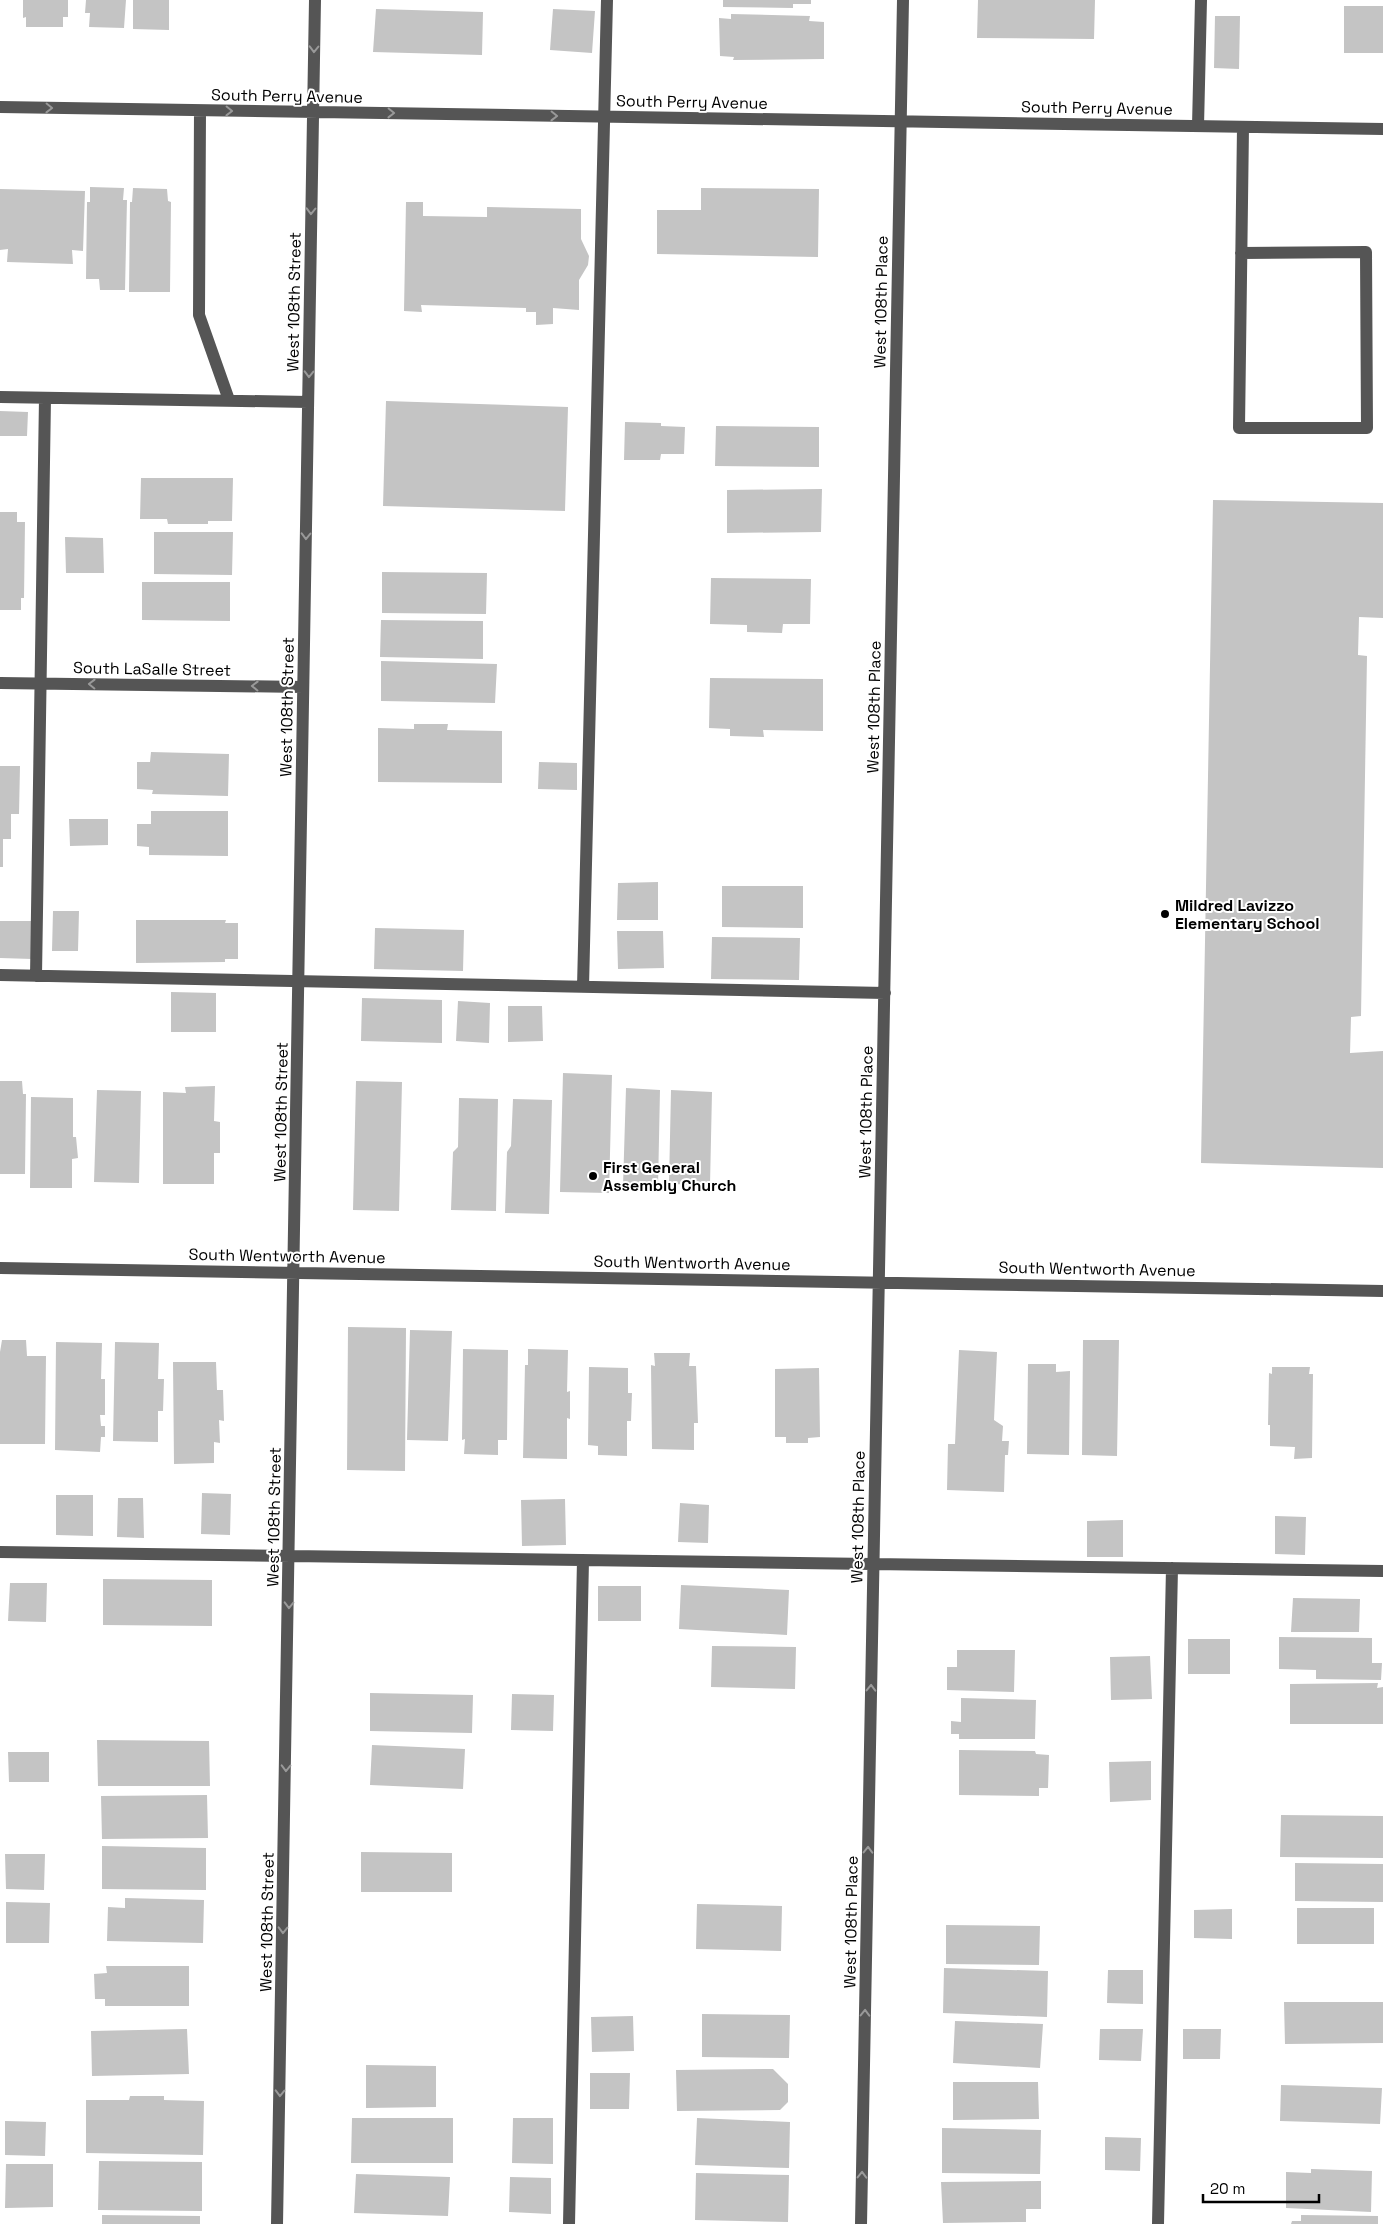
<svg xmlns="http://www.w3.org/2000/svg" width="1383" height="2224" font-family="'Space Grotesk',sans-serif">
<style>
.building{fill:#c4c4c4}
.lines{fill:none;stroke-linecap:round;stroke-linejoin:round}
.minor{stroke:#555;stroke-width:12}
.oneway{stroke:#999}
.poi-dot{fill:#000;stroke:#fff;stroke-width:2}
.labels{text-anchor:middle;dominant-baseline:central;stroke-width:4;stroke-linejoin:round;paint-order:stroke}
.street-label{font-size:16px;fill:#000;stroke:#fff}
.poi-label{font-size:16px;font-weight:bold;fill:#000;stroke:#fff;text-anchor:start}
</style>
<rect width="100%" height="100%" fill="#fff"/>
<path class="building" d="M23 0H68V17H63V27H26V17L23 18Z
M86 0H126L124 28 89 27 90 13H85Z
M133 0H169V30L133 29Z
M723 0H811V4H793V8L723 7Z
M978 0H1095L1094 39 977 38Z
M1344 6H1383V53H1344Z
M376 9 483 12 482 55 373 52Z
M553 9 595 11 592 53 550 50Z
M731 14 810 16 809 21 824 22V59L733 60 734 57 720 56 719 18 731 19Z
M1215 16H1240L1239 69 1214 68Z
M90 187 124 188 123 200H127L125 290H100L99 279H86L87 202H90Z
M133 188 167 189 168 201 171 202 170 292H129L130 202H132Z
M701 188 819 189 818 257 657 254V210H701Z
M0 189 85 191 83 251 72 250 73 264 7 262 8 249 0 250Z
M406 202H423V216L487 217V207L581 209V239L589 256 588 265 579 280V310L553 308V324L536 325V312H526V308L421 305 422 312 404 311Z
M386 401 568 407 565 511 383 506Z
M0 411 28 412 27 436H0Z
M625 422 661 423V426L685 427 684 454H661L660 460H624Z
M716 426 819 427V467L715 466Z
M141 478H233L232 521H208V524H168L167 519H140Z
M822 489 821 532 727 533V490Z
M1213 500 1383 503V618L1359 617 1358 655 1367 656 1361 1016 1351 1017 1350 1053 1383 1051V1168L1201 1163Z
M0 512H17V522H25L24 598H21V610H0Z
M154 532H233L232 575 154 574Z
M65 537 103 538 104 573H66Z
M382 572 487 573 486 614 382 613Z
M711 578 811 579 810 624H783L782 633 747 632V625L710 624Z
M142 582H230V621L142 620Z
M381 620 483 621V659L380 657Z
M381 661 497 664 495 703 381 701Z
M710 678 823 679V731L763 730 764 737 730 736V729L709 728Z
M414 724H448L447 730 502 731V783L378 782V728L414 729Z
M151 752 229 754 228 796 152 794 153 790 137 789V762H150Z
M539 762 577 763V790L538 789Z
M0 766H20L19 814H11V839H3V867H0Z
M151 811H228V856L149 855V847L137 846V824H151Z
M69 819H108V845L70 846Z
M658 882V920H617L618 883Z
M722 886H803V928L722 927Z
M53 911H79L78 951H52Z
M136 920H226L225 923H238V959H225V962L136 963Z
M0 921H32V959L0 958Z
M375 928 464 930 463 971 374 969Z
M617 931H663L664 968 618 969Z
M712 937 800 938 799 980 711 979Z
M171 992 216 993V1032H171Z
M362 998 442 1000V1043L361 1041Z
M458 1001 490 1003 489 1043 456 1041Z
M508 1006H542L543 1041 508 1042Z
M563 1073 612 1075 609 1193 560 1192Z
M0 1081H22L23 1094H26L25 1174H0Z
M356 1081 402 1082 399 1211 353 1210Z
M215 1086 214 1121 220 1122V1153H214V1184H163V1092L186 1093 185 1087Z
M626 1088 660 1090 658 1187 623 1186Z
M97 1090 141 1091 139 1183 94 1182Z
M671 1090 712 1092 710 1185 669 1184Z
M31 1097 73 1098V1137H76L78 1158 72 1159V1188H30Z
M459 1098 498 1099 496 1211 451 1210 453 1152 458 1147Z
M513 1099 552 1100 549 1214 505 1213 507 1152 511 1146Z
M348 1327 406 1328 405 1471 347 1470Z
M410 1330 452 1331 448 1441 407 1440Z
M2 1340H26L27 1356H46L45 1444H0V1352Z
M1083 1340H1119L1117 1456 1082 1455Z
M56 1342 102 1343 101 1379H105V1415H100L101 1426H105V1437H101L100 1452 55 1450Z
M115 1342 159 1343 158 1379H164L163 1411H158V1442L113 1441Z
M463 1349 508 1350 507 1440H498V1455L464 1454 465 1439 462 1440Z
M528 1349 568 1350 567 1392 570 1391V1419L567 1418V1459L523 1458 525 1365H528Z
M959 1350 997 1352 994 1420 1003 1426 1002 1441H1009L1008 1455H1005L1004 1492 947 1490 948 1444H955Z
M654 1353H690L689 1366H696L698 1423H694V1450L652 1449 651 1365 655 1366Z
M173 1362H216L217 1390H223L224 1421 219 1420 220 1443 214 1442V1463L174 1464Z
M1028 1364H1056V1372L1070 1371 1069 1455 1027 1454Z
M589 1367 628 1368V1393H632L631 1421H627V1456L598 1455V1446L588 1445Z
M1272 1367H1310L1309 1374H1313L1312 1458 1294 1459 1295 1447 1270 1446V1425H1268L1269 1373 1272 1374Z
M819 1368 820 1437 808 1438V1443H786V1437H775V1369Z
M202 1493 231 1494 230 1535 201 1534Z
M56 1495H93V1536L56 1535Z
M118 1498H143L144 1538 117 1537Z
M565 1499 566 1545 522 1546 521 1500Z
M680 1503 709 1505 708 1543 678 1542Z
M1275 1516 1306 1517 1305 1555 1275 1554Z
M1123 1520V1557H1087V1521Z
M103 1579 212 1580V1626L103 1625Z
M10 1583H47L46 1622 8 1621Z
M681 1585 789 1590 787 1635 679 1629Z
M598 1586H641V1621H598Z
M1293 1598 1360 1599 1359 1632H1291Z
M1279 1637 1372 1638V1663H1382L1381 1680 1316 1679V1670L1279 1669Z
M1188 1639H1230V1674H1188Z
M712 1646 796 1647 795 1689 711 1687Z
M957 1650H1015L1014 1692 947 1690V1667H957Z
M1150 1656 1152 1699 1111 1700 1110 1657Z
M1378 1683 1377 1688 1383 1687V1724H1290V1684Z
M370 1693 473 1695 472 1733 370 1731Z
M512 1694 554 1695 553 1731 511 1730Z
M961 1698 1036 1700 1035 1739H959V1734H951V1721L961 1722Z
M97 1740 209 1741 210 1786H98Z
M372 1745 465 1749 463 1789 370 1785Z
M959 1750 1035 1751 1036 1754 1049 1755 1048 1788H1039V1796L959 1795Z
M8 1752H49V1782H9Z
M1151 1761V1800L1110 1802 1109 1762Z
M207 1795 208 1838 102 1839 101 1796Z
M1281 1815 1383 1816V1858L1280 1857Z
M102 1846 206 1848V1890L102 1889Z
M361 1852 452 1853V1892H361Z
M5 1854H45L44 1890 6 1889Z
M1295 1863 1383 1864V1902L1295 1901Z
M125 1898 204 1900 203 1943 107 1941 108 1907 125 1908Z
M6 1902 50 1903 49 1943H6Z
M697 1904 782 1906 781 1951 696 1949Z
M1297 1908H1374V1944H1297Z
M1232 1909V1939L1194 1938V1910Z
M946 1925 1040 1926 1039 1965 946 1964Z
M106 1966H189V2006H105V1999H95L94 1974 107 1973Z
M944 1968 1048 1971 1047 2017 943 2013Z
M1108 1970H1143V2004L1107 2003Z
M1284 2002H1383V2043L1285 2044Z
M702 2014 790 2015 789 2058 702 2057Z
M633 2016 634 2051 592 2052 591 2017Z
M955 2021 1043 2024 1040 2068 953 2063Z
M187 2029 189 2074 92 2076 91 2031Z
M1100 2029H1143L1141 2061 1099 2060Z
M1183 2029H1221L1220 2059H1183Z
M366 2065 436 2066V2107L366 2108Z
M773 2069 788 2084V2102L780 2110 677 2111 676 2070Z
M590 2073H630L629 2109H590Z
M953 2082H1038L1039 2119 953 2120Z
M1281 2085 1382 2088 1380 2124 1280 2121Z
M130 2096H164V2100L204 2101 203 2155 86 2153V2100H129Z
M352 2118H453V2163H351Z
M513 2118H553V2164L512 2163Z
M697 2118 790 2122 789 2168 695 2165Z
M5 2121 46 2122 45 2156 5 2155Z
M942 2128 1041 2130 1040 2174 942 2173Z
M1105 2137 1141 2138 1140 2171 1105 2170Z
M99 2161 202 2162V2211L98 2210Z
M6 2164H53V2207L5 2208Z
M1311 2169 1372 2171 1371 2212 1286 2208V2172L1311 2173Z
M696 2173 789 2175 788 2222 695 2220Z
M356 2174 450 2177 448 2216 354 2213Z
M510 2177 551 2178V2214L509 2212Z
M1041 2181V2209H1026V2222L943 2223 941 2182Z
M102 2215 200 2216V2224H102Z
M1301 2215 1378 2216V2224H1291L1292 2221H1301Z"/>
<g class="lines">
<path class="minor" d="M0 107 1383 129
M200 111 199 315 229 400
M1198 126 1201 0
M1241 253 1366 252 1367 428H1239L1243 127
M0 397 308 402
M0 683 303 687
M0 975 885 993
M36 976 45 398
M583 987 607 0
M0 1268 1383 1291
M0 1552 1383 1571
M277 2224 315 0
M569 2224 583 1560
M861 2224 903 0
M1158 2224 1172 1568"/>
</g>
<defs><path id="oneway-chevron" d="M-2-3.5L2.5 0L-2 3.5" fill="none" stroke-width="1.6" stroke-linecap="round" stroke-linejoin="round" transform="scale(1.25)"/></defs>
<g class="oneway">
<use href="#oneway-chevron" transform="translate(314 49) rotate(91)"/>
<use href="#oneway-chevron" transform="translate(49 108) rotate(1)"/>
<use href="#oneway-chevron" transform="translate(229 111) rotate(1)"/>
<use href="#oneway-chevron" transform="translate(391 113) rotate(1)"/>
<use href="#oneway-chevron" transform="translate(554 116) rotate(1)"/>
<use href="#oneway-chevron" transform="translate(311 211) rotate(91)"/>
<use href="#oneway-chevron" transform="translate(309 374) rotate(91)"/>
<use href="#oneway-chevron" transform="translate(306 536) rotate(91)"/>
<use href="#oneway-chevron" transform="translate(92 684) rotate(-179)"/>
<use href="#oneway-chevron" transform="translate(255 686) rotate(-179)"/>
<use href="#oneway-chevron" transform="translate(289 1605) rotate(91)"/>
<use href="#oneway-chevron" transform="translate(871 1688) rotate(-89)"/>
<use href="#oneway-chevron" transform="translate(286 1768) rotate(91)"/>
<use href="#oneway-chevron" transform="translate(868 1850) rotate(-89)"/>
<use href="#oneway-chevron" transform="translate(283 1930) rotate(91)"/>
<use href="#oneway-chevron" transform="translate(865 2013) rotate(-89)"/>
<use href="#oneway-chevron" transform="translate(280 2093) rotate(91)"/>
<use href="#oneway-chevron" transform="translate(862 2175) rotate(-89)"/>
</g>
<g class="poi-dot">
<circle cx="1165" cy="914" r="5"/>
<circle cx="593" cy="1176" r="5"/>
</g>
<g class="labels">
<g class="street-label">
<text transform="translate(287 96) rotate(1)">South Perry Avenue</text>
<text transform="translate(692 102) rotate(1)">South Perry Avenue</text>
<text transform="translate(1097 108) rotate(1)">South Perry Avenue</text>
<text transform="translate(294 302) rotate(-89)">West 108th Street</text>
<text transform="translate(881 302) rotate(-89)">West 108th Place</text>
<text transform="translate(152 669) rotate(1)">South LaSalle Street</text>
<text transform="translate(287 707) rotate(-89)">West 108th Street</text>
<text transform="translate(874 707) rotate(-89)">West 108th Place</text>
<text transform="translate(281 1112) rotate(-89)">West 108th Street</text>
<text transform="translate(866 1112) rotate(-89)">West 108th Place</text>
<text transform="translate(287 1256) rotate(1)">South Wentworth Avenue</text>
<text transform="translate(692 1263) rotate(1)">South Wentworth Avenue</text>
<text transform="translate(1097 1269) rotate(1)">South Wentworth Avenue</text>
<text transform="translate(274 1517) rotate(-89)">West 108th Street</text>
<text transform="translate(858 1517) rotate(-89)">West 108th Place</text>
<text transform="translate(267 1922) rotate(-89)">West 108th Street</text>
<text transform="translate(851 1922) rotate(-89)">West 108th Place</text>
</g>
<g class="poi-label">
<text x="1175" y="905">Mildred Lavizzo<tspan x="1175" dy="18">Elementary School</tspan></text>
<text x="603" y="1167">First General<tspan x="603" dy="18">Assembly Church</tspan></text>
</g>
</g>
<path d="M1203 2194v8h116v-8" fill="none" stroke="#000000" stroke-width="2.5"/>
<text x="1210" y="2194" font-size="15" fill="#000000" stroke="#ffffff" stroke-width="4" paint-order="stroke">20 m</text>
</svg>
